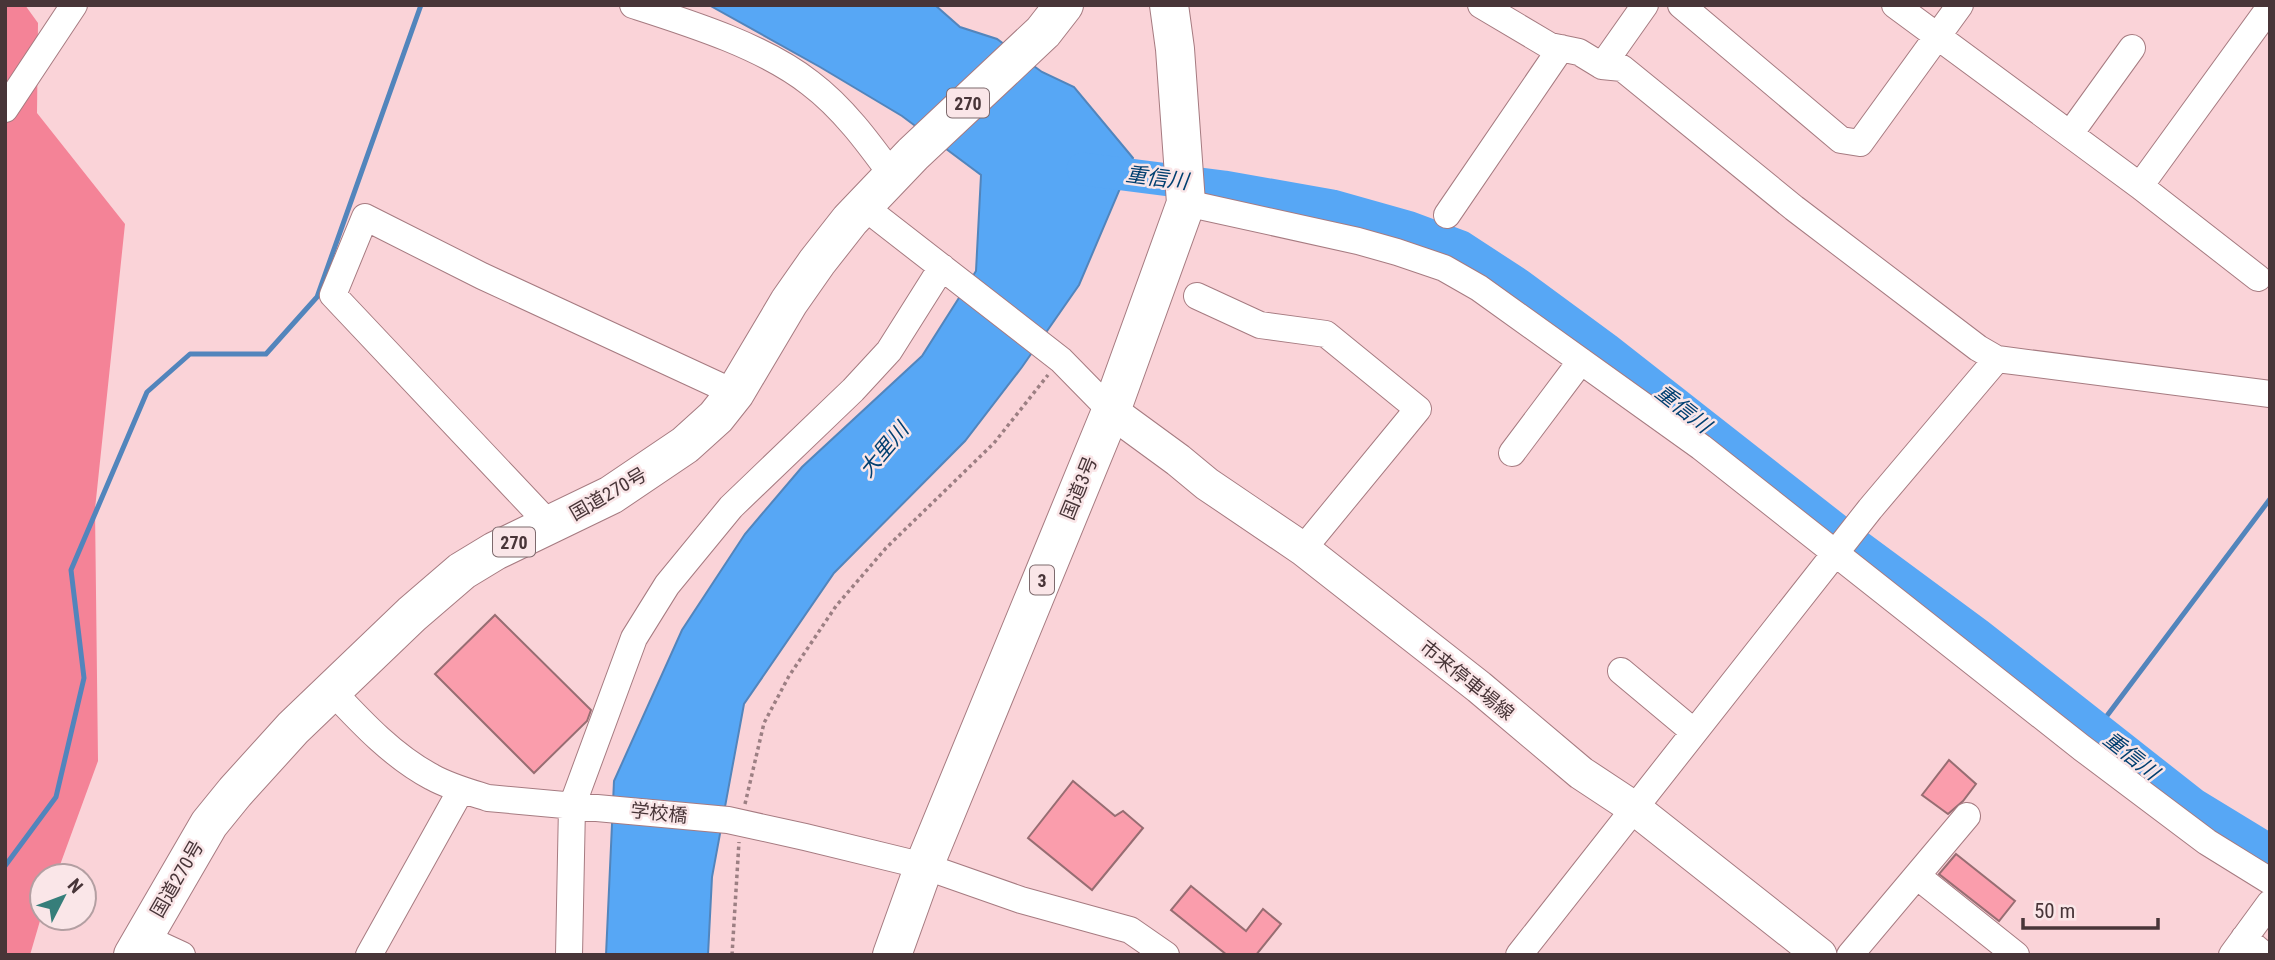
<svg xmlns="http://www.w3.org/2000/svg" width="2275" height="960" font-family="'Roboto Condensed','Noto Sans JP',sans-serif">
<style>
.forest{fill:#f48397}
.water{fill:#57a7f5;stroke:#5285bc;stroke-width:2}
.lines{fill:none;stroke-linecap:round;stroke-linejoin:round}
.stream{stroke:#5285bc;stroke-width:5}
.river{stroke:#57a7f5;stroke-width:33}
.building{fill:#fa9dac;stroke:#976d72;stroke-width:2}
.minor-casing{stroke:#a67b81;stroke-width:28}
.major-casing{stroke:#a67b81;stroke-width:35}
.highway-casing{stroke:#a67b81;stroke-width:40}
.path{stroke:#9c7f83;stroke-width:3.5;stroke-dasharray:3.5 3.5;stroke-linecap:butt}
.minor{stroke:#fff;stroke-width:26}
.major{stroke:#fff;stroke-width:33}
.highway{stroke:#fff;stroke-width:38}
.labels{text-anchor:middle;dominant-baseline:central;stroke-width:5;stroke-linejoin:round;paint-order:stroke}
.shield{fill:#fae6e8;stroke:#7d6a6d;stroke-width:2}
.shield-label{font-size:18px;font-weight:bold;fill:#483538}
.street-label{font-size:19px;fill:#483538;stroke:#fae6e8}
.water-label{font-size:21px;font-style:italic;fill:#003f70;stroke:#fae6e8}
</style>
<rect width="100%" height="100%" fill="#fad3d8"/>
<path class="forest" d="M5 5H25L38 23 37 113 125 224 95 509 98 761 56 876H42V914L30 955H5Z"/>
<path class="water" d="M709 5H935L960 27 997 39 1042 72 1074 87 1133 158 1079 285 1022 367 965 441 834 573 744 704 712 877 708 955H606L614 781 682 630 745 534 802 467 922 356 976 271 981 175 902 116 820 67Z"/>
<g class="lines">
<path class="stream" d="M2097 729 2270 499
M5 866 56 797 84 678 71 570 147 392 190 354H266L317 297 421 5"/>
<path class="river" d="M1083 169 1224 187 1332 206 1410 228 1461 247 1519 285 1606 349 1847 538 1977 634 2193 804 2270 851"/>
</g>
<path class="building" d="M495 615 591 710 587 721 534 773 435 674Z
M1949 760 1976 784 1963 801 1948 814 1922 795Z
M1073 781 1115 816 1123 811 1143 828 1092 890 1028 838Z
M1956 854 2015 901 1999 921 1939 874Z
M1191 886 1246 931 1263 909 1281 924 1256 955H1227L1171 910Z"/>
<g class="lines">
<defs>
<path id="minor" d="M633 5C689 23 763 46 810 83 843 108 868 142 892 175
M1481 5 1550 46 1579 52 1602 66 1622 68 1794 208 1978 348 1997 359 2270 394
M1681 5 1841 140 1860 143 1960 5
M1895 5 2140 186 2258 278
M1602 66 1645 5
M5 109 74 5
M2070 134 2132 48
M2140 186 2270 7
M1186 203 1358 241 1397 252 1444 268 1479 288 1701 447 2082 748 2207 842 2270 881
M863 206 1061 360 1111 411
M1447 215 1561 48
M1197 296 1260 325 1326 334 1418 409 1303 549
M1512 453 1581 361
M551 526 333 295 365 217 482 276 735 393
M1621 671 1694 732
M333 692C362 723 394 757 432 777 450 787 469 792 488 798L728 820 805 837 924 866 1021 900 1130 930 1166 955
M1917 876 2016 955
M143 937 182 955
M2244 938 2264 955
M369 955 461 790
M569 955 572 806 634 638 667 585 731 507 853 390 889 351 942 267
M1519 955 1870 509 1997 359
M1850 955 1967 816
M2232 955 2270 903"/>
<path id="major" d="M1111 411 1178 460 1207 484 1303 549 1479 687 1581 773 1634 808 1820 955"/>
<path id="highway" d="M133 955 209 824 235 792 293 728 412 614 462 571 495 551 611 495 685 445 716 417 735 393 789 302 817 262 850 220 913 154 1043 32 1064 5
M892 955 924 866 1111 411 1186 203 1175 49 1169 5"/>
</defs>
<use href="#minor" class="minor-casing"/>
<use href="#major" class="major-casing"/>
<use href="#highway" class="highway-casing"/>
<path class="path" d="M745 804 764 723 789 676 836 606 886 548 994 443 1048 375
M732 955 739 842"/>
<use href="#minor" class="minor"/>
<use href="#major" class="major"/>
<use href="#highway" class="highway"/>
</g>
<g class="labels">
<g class="shield">
<rect x="947" y="88.5" width="42" height="29" rx="5"/>
<rect x="493" y="527.5" width="42" height="29" rx="5"/>
<rect x="1030" y="565.5" width="24" height="29" rx="5"/>
</g>
<g class="shield-label">
<text x="968" y="103">270</text>
<text x="514" y="542">270</text>
<text x="1042" y="580">3</text>
</g>
<g class="street-label">
<text transform="translate(1079 488) rotate(-68)">国道3号</text>
<text transform="translate(608 494) rotate(-30)">国道270号</text>
<text transform="translate(1467 680) rotate(39)">市来停車場線</text>
<text transform="translate(659 813) rotate(6)">学校橋</text>
<text transform="translate(177 879) rotate(-60)">国道270号</text>
</g>
<g class="water-label">
<text transform="translate(1157 178) rotate(7)">重信川</text>
<text transform="translate(1683 409) rotate(38)">重信川</text>
<text transform="translate(884 450) rotate(-50)">大里川</text>
<text transform="translate(2131 756) rotate(38)">重信川</text>
</g>
</g>
<rect width="2275" height="960" fill="none" stroke="#483538" stroke-width="14"/>
<g transform="translate(63 897) rotate(48)"><circle r="33" fill="#fae6e8" stroke="#b39fa2" stroke-width="2"/>
<path d="M0-5L12 26L0 18L-12 26Z" fill="#367e7a"/>
<text y="-10" font-size="19" font-weight="bold" text-anchor="middle" fill="#483538">N</text>
</g>
<path d="M2023 918v10h135v-10" fill="none" stroke="#483538" stroke-width="3.5"/>
<text x="2034" y="918" font-size="21" fill="#483538" stroke="#fae6e8" stroke-width="5" paint-order="stroke">50 m</text>
</svg>
